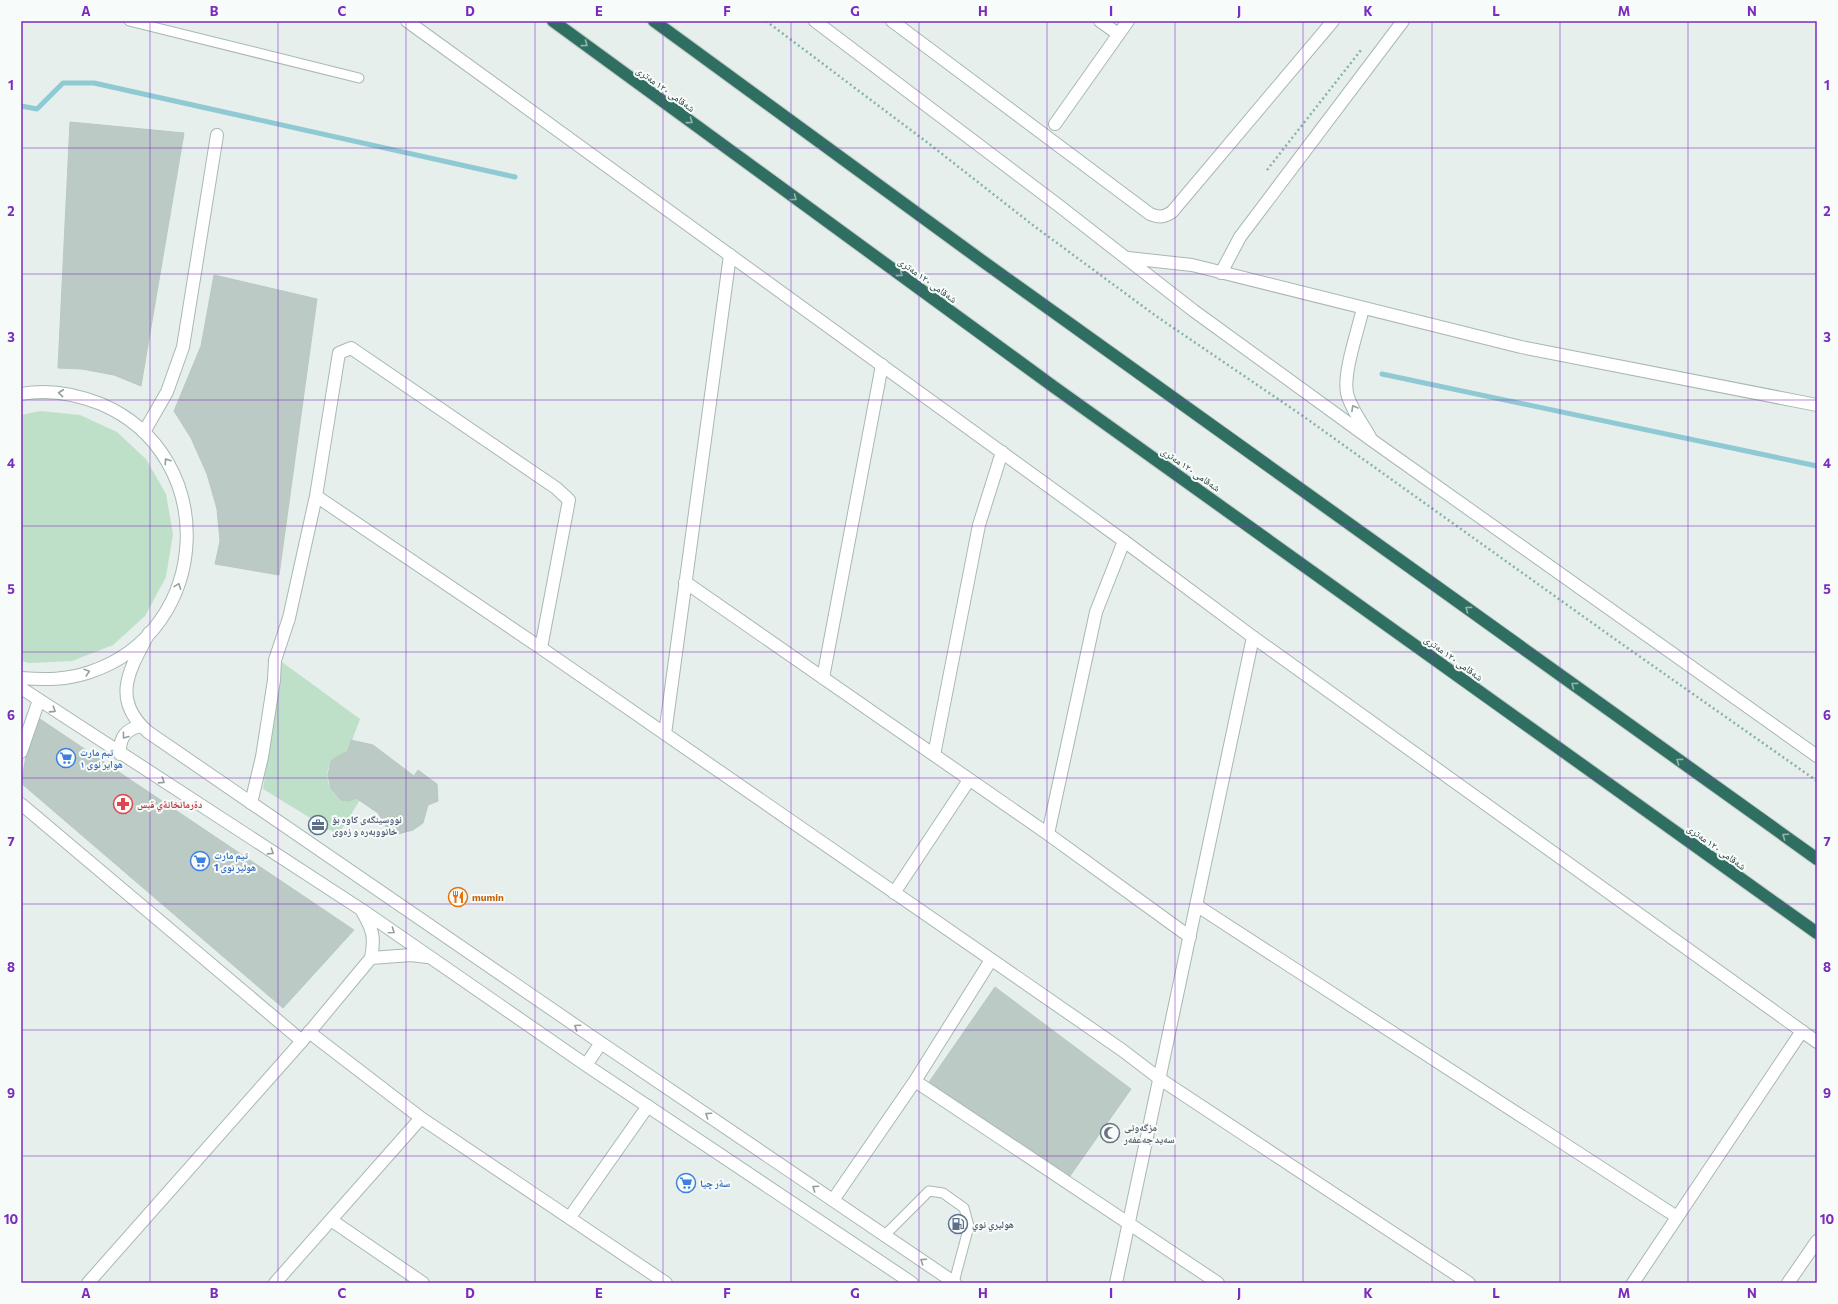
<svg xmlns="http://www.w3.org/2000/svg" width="1838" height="1304" font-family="Commissioner,'Noto Naskh Arabic',sans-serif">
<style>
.green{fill:#bfe0c8}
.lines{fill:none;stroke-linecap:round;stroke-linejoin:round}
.stream{stroke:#8ec9d4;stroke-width:5}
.building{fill:#bbcac4;stroke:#b8c9c2}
.service-casing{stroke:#a8b8b2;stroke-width:11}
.minor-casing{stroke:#a8b8b2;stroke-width:14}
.tertiary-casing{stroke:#a8b8b2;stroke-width:14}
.motorway-casing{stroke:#c2cac8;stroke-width:14}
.path{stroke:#86b3a5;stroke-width:2.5;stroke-dasharray:2 3;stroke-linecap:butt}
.service{stroke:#fff;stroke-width:9}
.minor{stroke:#fff;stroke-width:12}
.tertiary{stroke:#fff;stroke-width:12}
.motorway{stroke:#2f6f62;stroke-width:12}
.oneway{stroke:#93b5ae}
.oneway2{stroke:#92a09c}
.grid{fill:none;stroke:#7b2cbf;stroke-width:1;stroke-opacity:0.55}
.labels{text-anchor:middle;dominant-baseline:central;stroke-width:4;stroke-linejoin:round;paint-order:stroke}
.street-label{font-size:10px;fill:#24423a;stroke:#f7fbf9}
.shop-label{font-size:10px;font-weight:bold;fill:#366cbe;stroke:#f7fbf9;text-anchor:start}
.health-label{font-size:10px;font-weight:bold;fill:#be3a42;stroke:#f7fbf9;text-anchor:start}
.service-label{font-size:10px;font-weight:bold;fill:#4e5e75;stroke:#f7fbf9;text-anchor:start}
.food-label{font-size:10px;font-weight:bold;fill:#c56008;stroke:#f7fbf9;text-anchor:start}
.worship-label{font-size:10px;font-weight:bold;fill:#5b616d;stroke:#f7fbf9;text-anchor:start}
.neatline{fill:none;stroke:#7b2cbf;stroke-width:1.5}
.grid-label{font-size:13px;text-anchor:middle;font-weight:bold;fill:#7b2cbf}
</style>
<rect width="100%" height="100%" fill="#e6efeb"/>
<path class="green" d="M40 411 80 415 117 432 146 459 166 494 173 534 166 577 145 616 113 645 72 661 29 663 21 661V415Z
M282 662 360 719 348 751C342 754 336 756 332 761 320 776 333 807 356 798L360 800 338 835 263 789Z"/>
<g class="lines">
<path class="stream" d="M21 106 37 109 63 83H94L515 177
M1382 374 1817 466"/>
</g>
<path class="building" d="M70 122 184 133 141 386 114 375 82 369 58 368Z
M214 275 317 299 279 575 215 564 220 541 217 509 207 474 191 438 174 411 201 346Z
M40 719 354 930 283 1008 21 783 26 757Z
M351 740 373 745 414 776 418 770 437 784 438 801 428 805 423 823 413 830 398 834 388 830 378 813 356 798 349 801 341 800 331 789 328 775 331 761 338 756 348 751Z
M995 987 1131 1089 1070 1176 929 1082Z"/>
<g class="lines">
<defs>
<path id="service" d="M129 21 359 78
M885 1235 929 1191 943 1193 964 1208 969 1226 954 1282"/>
<path id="minor" d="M892 21 1150 214C1160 218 1164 217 1172 212L1333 21
M1100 21 1118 34
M1055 124 1128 21
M144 432 167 392 183 347 217 135
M316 496 541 648 1122 1050 1160 1079 1469 1283
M685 582 1048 834 1190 937
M823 678 882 365
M665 734 730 255
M21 752 39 700
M934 755 979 525 1002 452
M251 803 262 757 274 680 275 660 289 618 316 496 339 353 351 348 556 488 569 500 541 648
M21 804 302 1041
M1048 834 1096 612 1124 541
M894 893 969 780
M1196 905 1677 1217
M309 1032 421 1118 666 1283
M915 1081 1218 1283
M833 1200 915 1081 991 960
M570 1217 648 1106
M331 1220 423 1283
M275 1283 421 1118
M1116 1283 1253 637
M1633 1283 1802 1031
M1788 1283 1817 1241"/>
<path id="tertiary" d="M407 21 1124 541 1253 637 1817 1042
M815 21 1058 205 1194 311 1373 441 1817 756
M1128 258 1192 265 1521 347 1817 405
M1221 273 1240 237 1403 21
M1363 308C1358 331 1343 372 1347 393 1350 408 1363 424 1370 437
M21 394C47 389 76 394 101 404 221 455 213 631 90 672 67 680 45 680 21 678
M149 633C130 669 110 699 148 732L601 1043 955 1283
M21 688 362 910 586 1065 912 1283
M120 754C119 738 126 729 141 726
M371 958 411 955 427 957
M586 1065 601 1043
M88 1283 302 1041 371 958C375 938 373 930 363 913"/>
<path id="motorway" d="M553 21 1054 387 1817 933
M654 21 981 260 1817 859"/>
</defs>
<use href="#service" class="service-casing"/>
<use href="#minor" class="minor-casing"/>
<use href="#tertiary" class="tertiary-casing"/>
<use href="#motorway" class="motorway-casing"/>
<path class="path" d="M766 21 928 143 1034 226 1156 316 1300 414 1619 642 1817 781
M1267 170 1361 50"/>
<use href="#service" class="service"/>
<use href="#minor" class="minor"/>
<use href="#tertiary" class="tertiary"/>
<use href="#motorway" class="motorway"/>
</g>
<defs><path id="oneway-chevron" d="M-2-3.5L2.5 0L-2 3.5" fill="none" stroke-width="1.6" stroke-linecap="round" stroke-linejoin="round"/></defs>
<g class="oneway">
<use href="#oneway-chevron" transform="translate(585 44) rotate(36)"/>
<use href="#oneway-chevron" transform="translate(690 121) rotate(36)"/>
<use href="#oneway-chevron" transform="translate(794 198) rotate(36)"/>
<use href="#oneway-chevron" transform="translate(900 274) rotate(36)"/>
<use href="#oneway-chevron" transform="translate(1468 609) rotate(-144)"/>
<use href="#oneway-chevron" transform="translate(1574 685) rotate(-144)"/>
<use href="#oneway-chevron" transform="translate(1679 761) rotate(-144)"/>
<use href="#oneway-chevron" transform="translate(1785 836) rotate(-145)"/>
</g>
<g class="oneway2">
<use href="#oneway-chevron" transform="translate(61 393) rotate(-174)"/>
<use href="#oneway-chevron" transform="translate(1354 408) rotate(-119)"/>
<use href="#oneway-chevron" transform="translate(167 461) rotate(-123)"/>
<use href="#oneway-chevron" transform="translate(178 586) rotate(-69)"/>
<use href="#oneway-chevron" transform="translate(87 672) rotate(-17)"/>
<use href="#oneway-chevron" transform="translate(53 710) rotate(33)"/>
<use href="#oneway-chevron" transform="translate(125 736) rotate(128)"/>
<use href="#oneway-chevron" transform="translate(162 781) rotate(33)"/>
<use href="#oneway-chevron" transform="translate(271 852) rotate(33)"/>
<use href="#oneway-chevron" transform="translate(392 931) rotate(35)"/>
<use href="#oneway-chevron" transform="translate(577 1027) rotate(-145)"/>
<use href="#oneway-chevron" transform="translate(708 1115) rotate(-146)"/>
<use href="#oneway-chevron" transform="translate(815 1188) rotate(-146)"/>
<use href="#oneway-chevron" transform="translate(923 1261) rotate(-146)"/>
</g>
<path class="grid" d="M150 21V1283M278 21V1283M406 21V1283M535 21V1283M663 21V1283M791 21V1283M919 21V1283M1047 21V1283M1175 21V1283M1303 21V1283M1432 21V1283M1560 21V1283M1688 21V1283M21 148H1817M21 274H1817M21 400H1817M21 526H1817M21 652H1817M21 778H1817M21 904H1817M21 1030H1817M21 1156H1817"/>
<defs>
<symbol id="supermarket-ring" viewBox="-11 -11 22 22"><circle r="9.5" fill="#f7fbf9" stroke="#3f7fe0" stroke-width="1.5"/><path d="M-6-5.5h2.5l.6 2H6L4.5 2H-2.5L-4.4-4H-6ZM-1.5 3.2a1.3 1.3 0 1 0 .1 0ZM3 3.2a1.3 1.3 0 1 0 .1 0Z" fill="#3f7fe0"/></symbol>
<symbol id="pharmacy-ring" viewBox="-11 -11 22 22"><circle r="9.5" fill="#f7fbf9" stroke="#e0444e" stroke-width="1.5"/><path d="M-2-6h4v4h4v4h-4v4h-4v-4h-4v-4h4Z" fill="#e0444e"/></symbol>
<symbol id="office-ring" viewBox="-11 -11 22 22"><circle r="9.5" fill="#f7fbf9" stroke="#5c6f8a" stroke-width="1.5"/><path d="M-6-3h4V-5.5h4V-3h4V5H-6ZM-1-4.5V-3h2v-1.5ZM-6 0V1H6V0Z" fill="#5c6f8a"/></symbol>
<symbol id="restaurant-ring" viewBox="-11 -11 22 22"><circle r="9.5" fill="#f7fbf9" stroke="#e8710a" stroke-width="1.5"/><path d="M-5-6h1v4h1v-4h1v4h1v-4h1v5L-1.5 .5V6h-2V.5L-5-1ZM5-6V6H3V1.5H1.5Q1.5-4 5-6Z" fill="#e8710a"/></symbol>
<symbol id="mosque-ring" viewBox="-11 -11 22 22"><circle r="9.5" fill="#f7fbf9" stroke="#6b7280" stroke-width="1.5"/><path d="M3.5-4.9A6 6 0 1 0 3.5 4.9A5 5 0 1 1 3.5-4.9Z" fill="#6b7280"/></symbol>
<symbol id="fuel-ring" viewBox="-11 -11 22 22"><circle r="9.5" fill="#f7fbf9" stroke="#5c6f8a" stroke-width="1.5"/><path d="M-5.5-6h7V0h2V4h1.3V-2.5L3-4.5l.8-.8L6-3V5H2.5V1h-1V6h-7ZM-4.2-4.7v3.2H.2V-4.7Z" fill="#5c6f8a"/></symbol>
</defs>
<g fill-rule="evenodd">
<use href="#supermarket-ring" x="55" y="747" width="22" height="22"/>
<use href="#pharmacy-ring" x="112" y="793" width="22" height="22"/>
<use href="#office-ring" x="307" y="814" width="22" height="22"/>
<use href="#supermarket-ring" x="189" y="850" width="22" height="22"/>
<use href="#restaurant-ring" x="447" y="886" width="22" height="22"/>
<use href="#mosque-ring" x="1099" y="1122" width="22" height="22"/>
<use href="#supermarket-ring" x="675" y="1172" width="22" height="22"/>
<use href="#fuel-ring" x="947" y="1213" width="22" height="22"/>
</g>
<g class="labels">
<g class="street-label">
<text transform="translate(666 89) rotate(36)">شەقامی ١٢٠ مەتری</text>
<text transform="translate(928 280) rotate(36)">شەقامی ١٢٠ مەتری</text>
<text transform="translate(1191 469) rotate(35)">شەقامی ١٢٠ مەتری</text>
<text transform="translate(1454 658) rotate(36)">شەقامی ١٢٠ مەتری</text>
<text transform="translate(1717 847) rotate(36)">شەقامی ١٢٠ مەتری</text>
</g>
<g class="shop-label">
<text x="80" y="752">تبم مارت<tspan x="80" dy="12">هواير نوى ١</tspan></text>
<text x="214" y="855">تيم مارت<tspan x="214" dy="12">هولير نوى 1</tspan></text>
<text x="700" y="1183">سةر چيا</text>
</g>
<g class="health-label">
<text x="137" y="804">دةرمانخانةي قبس</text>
</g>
<g class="service-label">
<text x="332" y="819">نووسینگەی کاوە بۆ<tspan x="332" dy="12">خانووبەرە و زەوی</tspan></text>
<text x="972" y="1224">هوليري نوي</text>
</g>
<g class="food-label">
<text x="472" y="897">mumin</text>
</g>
<g class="worship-label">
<text x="1124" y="1127">مزگەوتی<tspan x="1124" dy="12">سەید جەعفەر</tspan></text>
</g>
</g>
<rect width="1838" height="1304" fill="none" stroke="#f7fbf9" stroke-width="44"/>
<rect x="22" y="22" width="1794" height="1260" class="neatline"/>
<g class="grid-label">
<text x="86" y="16">A</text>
<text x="214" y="16">B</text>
<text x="342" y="16">C</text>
<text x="470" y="16">D</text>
<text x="599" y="16">E</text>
<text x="727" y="16">F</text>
<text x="855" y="16">G</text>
<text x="983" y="16">H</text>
<text x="1111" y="16">I</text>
<text x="1239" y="16">J</text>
<text x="1368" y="16">K</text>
<text x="1496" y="16">L</text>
<text x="1624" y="16">M</text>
<text x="1752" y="16">N</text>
<text x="11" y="90">1</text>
<text x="1827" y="90">1</text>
<text x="11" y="216">2</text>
<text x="1827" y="216">2</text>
<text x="11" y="342">3</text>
<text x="1827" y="342">3</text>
<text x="11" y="468">4</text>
<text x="1827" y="468">4</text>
<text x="11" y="594">5</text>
<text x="1827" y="594">5</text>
<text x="11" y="720">6</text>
<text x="1827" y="720">6</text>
<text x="11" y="846">7</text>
<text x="1827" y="846">7</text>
<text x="11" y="972">8</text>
<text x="1827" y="972">8</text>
<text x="11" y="1098">9</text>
<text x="1827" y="1098">9</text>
<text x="11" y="1224">10</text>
<text x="1827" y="1224">10</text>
<text x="86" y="1298">A</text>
<text x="214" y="1298">B</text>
<text x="342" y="1298">C</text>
<text x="470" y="1298">D</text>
<text x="599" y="1298">E</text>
<text x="727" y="1298">F</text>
<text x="855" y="1298">G</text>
<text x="983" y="1298">H</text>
<text x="1111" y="1298">I</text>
<text x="1239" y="1298">J</text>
<text x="1368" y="1298">K</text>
<text x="1496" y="1298">L</text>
<text x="1624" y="1298">M</text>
<text x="1752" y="1298">N</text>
</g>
</svg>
